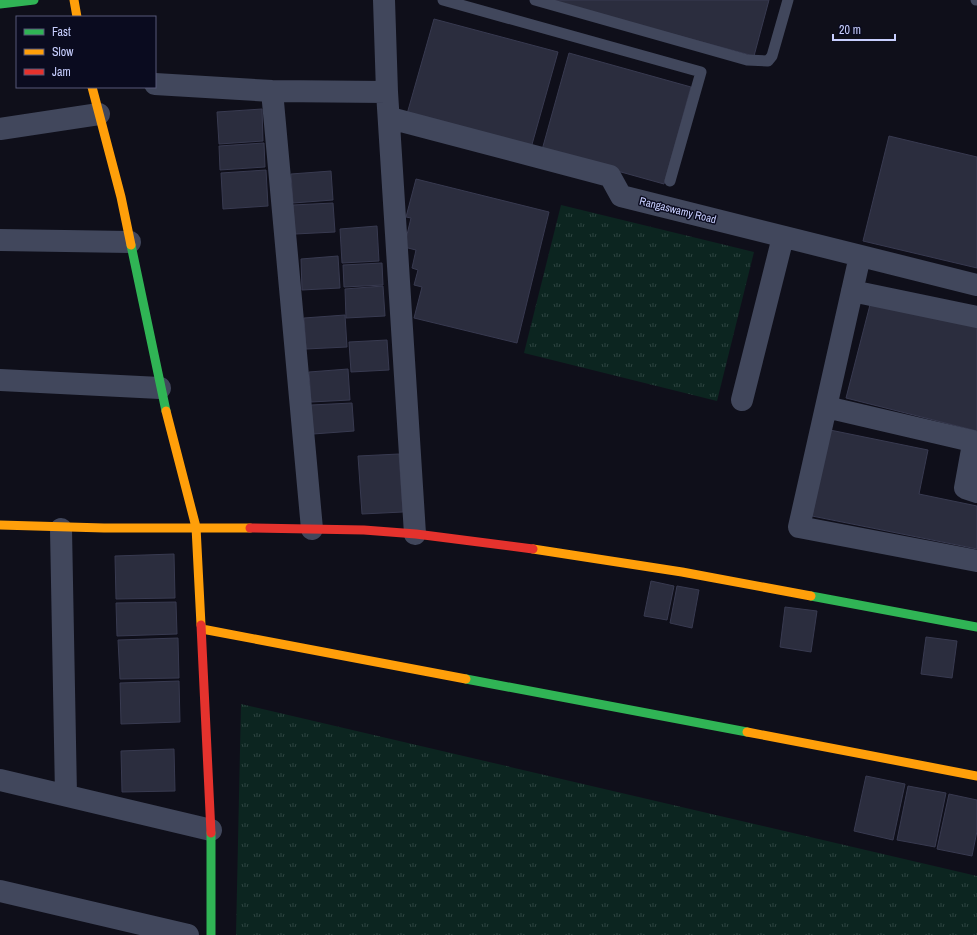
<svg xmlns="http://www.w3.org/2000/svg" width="977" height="935" font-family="'Archivo Narrow',sans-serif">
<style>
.grass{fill:url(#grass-tufts)}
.building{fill:#2b2d3e;stroke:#383a50}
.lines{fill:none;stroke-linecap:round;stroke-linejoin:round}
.lane{stroke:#41475c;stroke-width:11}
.street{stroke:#41475c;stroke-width:22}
.fast{stroke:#30b455;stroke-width:9}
.slow{stroke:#ff9f0a;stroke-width:9}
.jam{stroke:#e5322d;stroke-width:9}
.labels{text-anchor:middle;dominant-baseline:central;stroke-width:3;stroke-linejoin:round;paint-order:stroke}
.street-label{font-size:11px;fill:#c8cfff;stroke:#0a0b1f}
</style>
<defs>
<pattern id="grass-tufts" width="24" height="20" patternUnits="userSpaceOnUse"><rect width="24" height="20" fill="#0c2520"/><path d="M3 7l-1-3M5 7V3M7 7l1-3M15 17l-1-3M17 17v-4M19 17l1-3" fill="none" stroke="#2e4441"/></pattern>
</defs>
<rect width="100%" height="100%" fill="#0f0f1a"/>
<path class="grass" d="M561 205 754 252 717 401 524 353Z
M241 704 977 876V935H236Z"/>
<path class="building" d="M545 0H769L754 56Z
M434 19 558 52 531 148 407 114Z
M569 53 691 87 664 184 542 150Z
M262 109 263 141 219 144 217 112Z
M889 136 977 157V268L863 241Z
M264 143 265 167 220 170 219 146Z
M266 170 268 206 223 209 221 173Z
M331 171 333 200 293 203 291 174Z
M416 179 549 212 517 343 414 318 422 287 414 285 418 270 412 268 416 250 404 247 411 218 406 217Z
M333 203 335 232 295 234 293 205Z
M377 226 379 261 342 263 340 229Z
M338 256 340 288 302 290 301 259Z
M382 263 383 285 344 287 343 265Z
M383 286 385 316 346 318 345 289Z
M872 297 977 324V431L846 398Z
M345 315 347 347 306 349 304 318Z
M387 340 389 370 351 372 349 342Z
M348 369 350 400 311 402 309 372Z
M352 403 354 431 313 434 311 405Z
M830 430 928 450 919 494 977 506V549L812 516Z
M399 454 403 512 362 514 358 456Z
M174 554 175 598 116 599 115 556Z
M651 581 674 586 667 620 644 616Z
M677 586 699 590 692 628 670 623Z
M176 602 177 634 117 636 116 603Z
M785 607 817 611 811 652 780 647Z
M926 637 957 641 952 678 921 674Z
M178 638 179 678 120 679 118 640Z
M179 681 180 722 121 724 120 683Z
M174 749 175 791 122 792 121 751Z
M866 776 905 784 893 840 854 831Z
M908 786 946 793 935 847 897 840Z
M949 794 977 800V831L972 856 937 849Z"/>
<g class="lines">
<path class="lane" d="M443 0 701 72 670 181
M535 0 747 60 768 61 772 56 788 0
M976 0H977"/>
<path class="street" d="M384 0 387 92 415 534
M155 84 272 91 387 92
M272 91 312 529
M390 118 610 176 621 196 977 285
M0 129 99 114
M0 240 130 242
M860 256 799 527 977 561
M852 291 977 317
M0 380 160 388
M742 400 783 237
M826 407 972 441 973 444 965 488 977 492
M61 529 66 795
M0 780 211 830
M0 891 188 935"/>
<path class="fast" d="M0 4 34 0
M131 245 166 411
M811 596 977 627
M466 679 747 732
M211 833V935"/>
<path class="slow" d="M74 0 77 17
M92 87 121 197 131 245
M166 411 196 527 201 625
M0 525 104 528H250
M533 549 682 572 811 596
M202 629 466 679
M747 732 977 776"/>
<path class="jam" d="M250 528 364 530 416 534 533 549
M201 625 211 833"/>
</g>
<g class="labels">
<g class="street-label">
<text transform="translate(678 210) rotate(14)">Rangaswamy Road</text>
</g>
</g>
<rect x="16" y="16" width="140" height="72" fill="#0a0b1f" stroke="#565979"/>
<rect x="24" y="29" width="20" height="6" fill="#30b455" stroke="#565979"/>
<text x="52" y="36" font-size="12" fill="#c8cfff">Fast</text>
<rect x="24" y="49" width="20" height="6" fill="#ff9f0a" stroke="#565979"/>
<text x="52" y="56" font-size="12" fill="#c8cfff">Slow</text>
<rect x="24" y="69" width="20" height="6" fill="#e5322d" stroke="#565979"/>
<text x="52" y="76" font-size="12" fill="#c8cfff">Jam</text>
<path d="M833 34v6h62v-6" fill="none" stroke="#c8cfff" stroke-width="2"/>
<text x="839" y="34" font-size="12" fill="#c8cfff" stroke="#0a0b1f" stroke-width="3" paint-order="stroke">20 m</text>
</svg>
